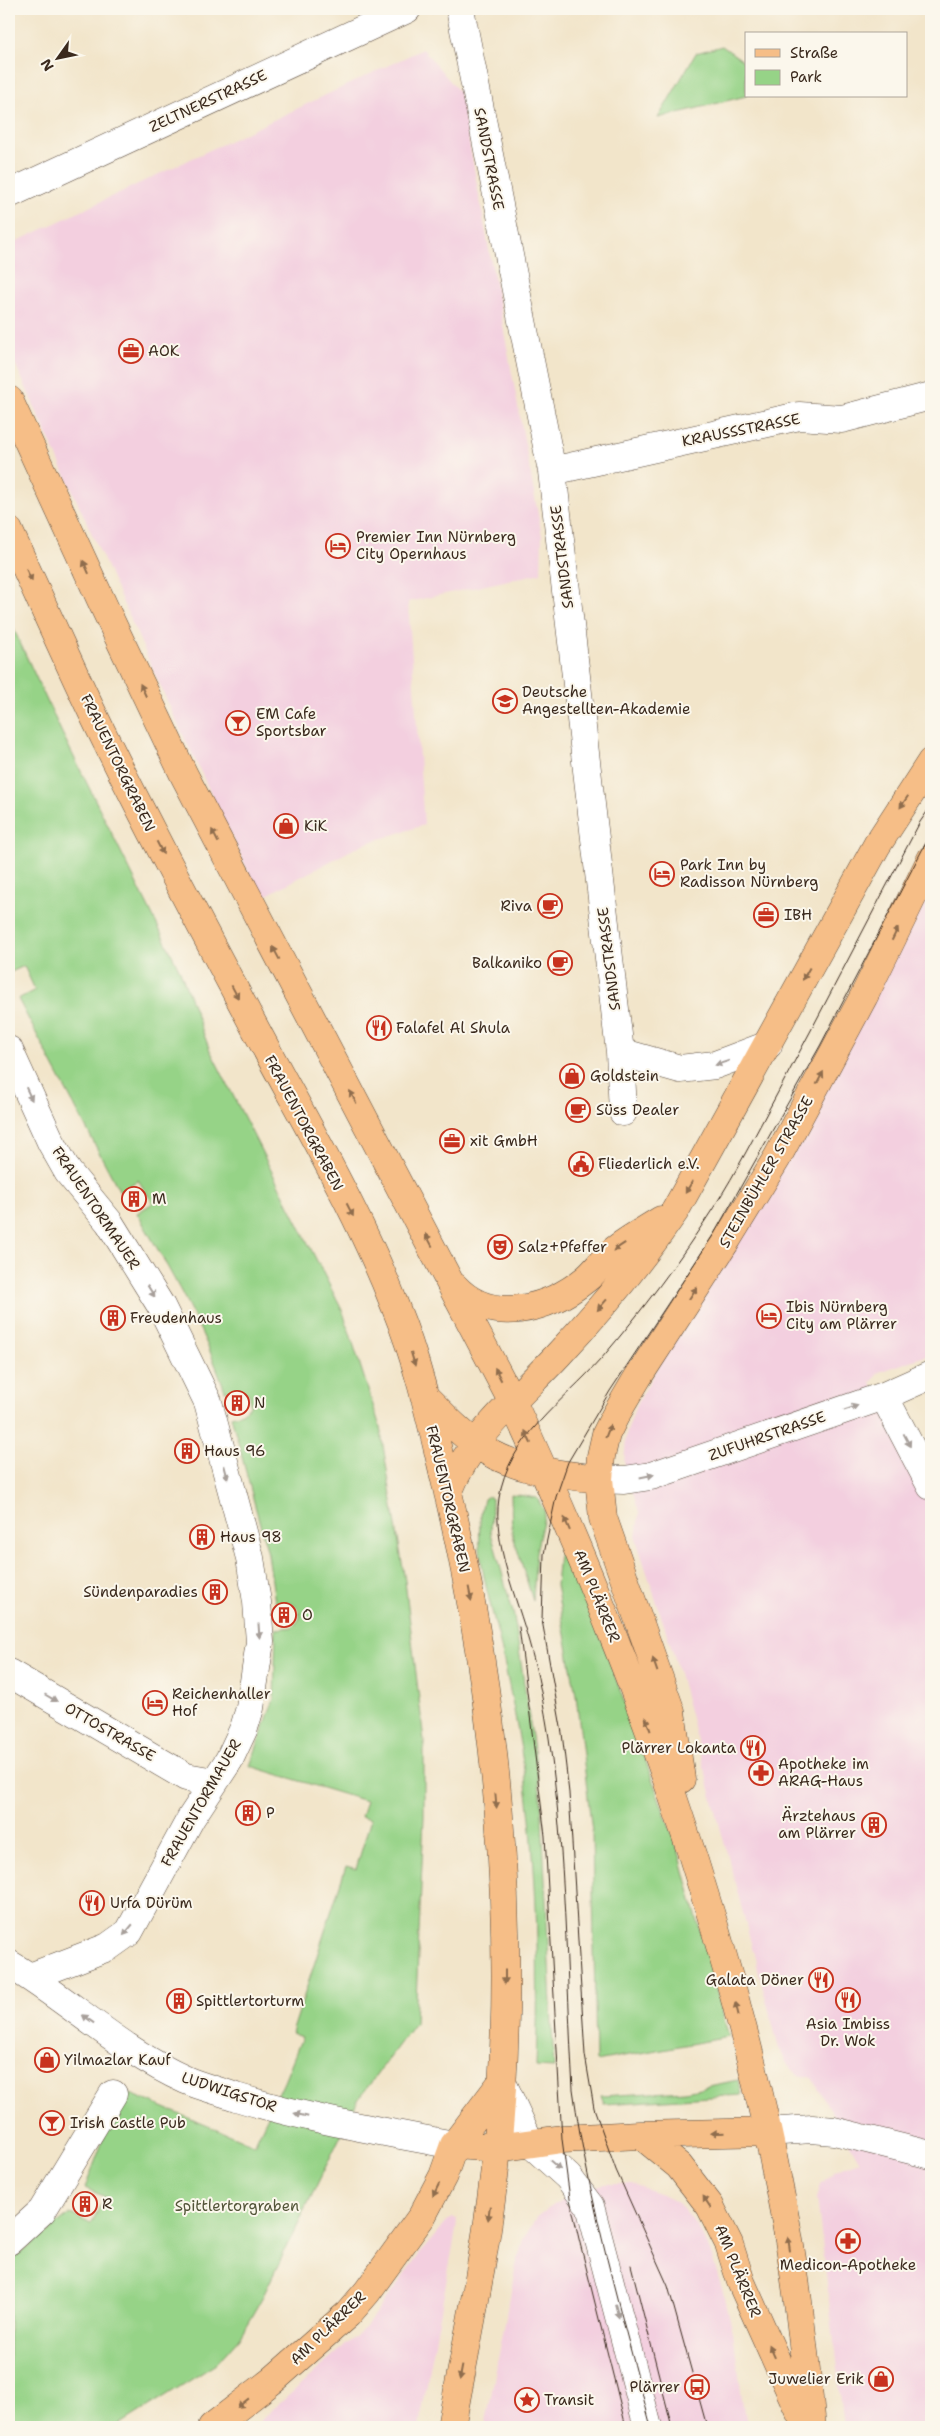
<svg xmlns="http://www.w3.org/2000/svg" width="940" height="2436" font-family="'Shantell Sans',sans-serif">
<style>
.built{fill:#f3cfdf}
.green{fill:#96d387;stroke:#687e52}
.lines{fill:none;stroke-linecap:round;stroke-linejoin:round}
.minor-casing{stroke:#564638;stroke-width:29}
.major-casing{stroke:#564638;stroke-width:29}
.minor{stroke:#fff;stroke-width:28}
.major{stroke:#f6be87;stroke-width:28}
.tram{stroke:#3b2a1e;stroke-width:1}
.oneway{fill:#8f6d4d}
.oneway2{fill:#a79f9a}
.labels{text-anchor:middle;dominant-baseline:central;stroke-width:4;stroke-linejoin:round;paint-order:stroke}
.street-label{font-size:15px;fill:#3b2a1e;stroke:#fbf7ec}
.poi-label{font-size:15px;fill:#3b2a1e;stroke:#fbf7ec;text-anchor:start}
.park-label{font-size:15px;fill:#525438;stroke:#fbf7ec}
</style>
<rect width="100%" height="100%" fill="#fbf7ec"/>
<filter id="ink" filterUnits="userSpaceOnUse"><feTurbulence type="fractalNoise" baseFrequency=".02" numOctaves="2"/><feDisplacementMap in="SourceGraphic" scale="10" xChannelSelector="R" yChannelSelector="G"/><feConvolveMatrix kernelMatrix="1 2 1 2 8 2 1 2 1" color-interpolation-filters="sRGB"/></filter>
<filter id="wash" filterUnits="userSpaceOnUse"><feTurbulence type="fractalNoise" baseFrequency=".0096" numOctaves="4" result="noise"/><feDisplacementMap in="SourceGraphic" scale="20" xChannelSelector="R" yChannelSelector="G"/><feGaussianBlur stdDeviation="1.12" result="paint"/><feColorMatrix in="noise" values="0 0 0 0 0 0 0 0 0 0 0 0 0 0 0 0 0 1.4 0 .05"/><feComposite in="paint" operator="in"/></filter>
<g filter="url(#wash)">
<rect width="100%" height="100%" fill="#f2e5ca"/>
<path class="built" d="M423 49 460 93 542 536 541 573 408 602 424 825 361 845 261 898 174 716 9 350V245Z
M931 880V1354L879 1372 871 1383 931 1500V2427H844L817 2198 821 2184 835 2170 860 2162 812 2078 798 2075 792 2070 787 2064 779 2048 676 1662 636 1539 639 1513 624 1462 625 1451 626 1435 635 1408Z
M604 2184H632L662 2194 678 2203 698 2227 711 2254 725 2298 733 2332 746 2427H485L515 2270 523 2240 536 2218 552 2206 581 2190Z
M453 2218 457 2219 456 2230 419 2427H253L365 2328 419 2255 447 2221Z"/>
<path class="green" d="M722 46 746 63V96L658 118 696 53Z
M9 619 61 731 180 971 209 1048 343 1312 380 1427 405 1581 424 1741V1818L415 2023 358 2100 263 2296 239 2338 216 2364 116 2427H9V2263L70 2214 91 2224 105 2197 85 2188 105 2135 126 2092 254 2145 284 2082 302 2037 292 2033 346 1866 356 1869 371 1819 361 1816 366 1801 250 1766 274 1699 276 1629 293 1627 300 1618C299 1602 288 1602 275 1602L268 1554 231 1416 242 1413 250 1406V1395L240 1388 225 1391C204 1328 170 1271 137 1213L153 1203 138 1180 120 1192 18 999 35 990 24 966 9 973Z
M511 1494 537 1498 545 1512 536 1552 533 1601 512 1532Z
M488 1496 492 1499 491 1533 514 1616 541 1797 554 2068 536 2067C539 1973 538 1878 526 1784 520 1737 510 1689 500 1643 489 1595 471 1548 484 1499Z
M560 1544 604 1646 680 1856 729 2037 596 2061 592 1832 576 1695 556 1585Z
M738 2080 741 2095 604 2104 601 2096 685 2091Z"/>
</g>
<g filter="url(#ink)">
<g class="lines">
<defs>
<path id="minor" d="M460 9 552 471 620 1052 623 1112
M9 194 407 9
M552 471 799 416 842 419 931 396
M9 1050 51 1142 68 1172 109 1222 161 1306 208 1402 250 1558 257 1602 260 1642 250 1708 244 1728 229 1760 191 1818 129 1932 108 1947 30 1977
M620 1052 680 1069 715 1065 768 1045
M884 1396 931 1486
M599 1479 624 1480 651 1476 884 1396 931 1375
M9 1673 186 1777 214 1782
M9 1964C69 2000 121 2051 186 2080 202 2087 220 2091 236 2097 308 2119 381 2131 454 2145
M502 2082 530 2143 568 2177 590 2206 648 2427
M767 2132 812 2129 834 2131 931 2155
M9 2241 42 2211 113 2094"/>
<path id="major" d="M9 400 106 611 184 775 512 1401C631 1658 729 1924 782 2202 797 2277 804 2352 812 2427
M9 531C37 592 64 653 93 714 141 814 193 911 245 1009 296 1107 355 1203 395 1306 418 1362 431 1421 445 1480 497 1694 519 1930 497 2149 488 2243 468 2335 451 2427
M455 1287C491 1326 549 1309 586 1279 595 1272 601 1262 610 1254 624 1241 644 1231 661 1220
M424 1396C441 1412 456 1430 475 1443 510 1470 557 1474 599 1479
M448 1493C470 1436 517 1399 558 1355 600 1310 640 1262 675 1211L877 845 931 762
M681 1779 671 1712 603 1518 599 1479 601 1456 606 1434 615 1416 638 1377 728 1238 777 1158 864 996 931 859
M641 2135 679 2166 710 2206 729 2244 741 2282 804 2422
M454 2145 498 2148 562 2139 639 2135 767 2132
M212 2427 273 2380 348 2314 367 2292 422 2216 443 2176 454 2145 502 2082"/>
</defs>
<use href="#minor" class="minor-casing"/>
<use href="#major" class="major-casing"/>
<use href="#minor" class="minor"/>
<use href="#major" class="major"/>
<path class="tram" d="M519 1627 545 1836 562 2139 570 2199 579 2239 626 2427
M631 2265 672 2427
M651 2427C622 2315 589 2204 573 2089 566 1973 566 1854 549 1738 544 1706 538 1673 529 1642 517 1598 492 1543 499 1498 508 1438 563 1402 601 1359 642 1311 680 1260 714 1207 737 1171 756 1133 776 1096 825 1005 872 913 920 822L931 806
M707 2427 668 2286 616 2170 594 2108 585 2055 569 1793 562 1733 542 1620 544 1554 556 1497 568 1462 610 1391 714 1234 820 1046 931 833"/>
</g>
<defs><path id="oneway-solid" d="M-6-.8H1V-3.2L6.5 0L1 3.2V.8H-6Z" transform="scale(1.25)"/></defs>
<g class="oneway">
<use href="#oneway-solid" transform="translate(86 567) rotate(-114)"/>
<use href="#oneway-solid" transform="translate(29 575) rotate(65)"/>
<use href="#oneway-solid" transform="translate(143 690) rotate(-115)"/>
<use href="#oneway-solid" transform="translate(904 802) rotate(124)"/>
<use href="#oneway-solid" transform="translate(215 836) rotate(-117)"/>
<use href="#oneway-solid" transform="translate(160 848) rotate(63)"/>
<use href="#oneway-solid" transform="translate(895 934) rotate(-64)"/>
<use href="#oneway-solid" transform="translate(276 953) rotate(-118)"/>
<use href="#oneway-solid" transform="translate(806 974) rotate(119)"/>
<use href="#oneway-solid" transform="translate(235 992) rotate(62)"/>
<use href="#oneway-solid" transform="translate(820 1078) rotate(-62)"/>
<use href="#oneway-solid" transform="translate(353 1097) rotate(-118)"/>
<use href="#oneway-solid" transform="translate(689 1187) rotate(121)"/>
<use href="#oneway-solid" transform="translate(350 1210) rotate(63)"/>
<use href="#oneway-solid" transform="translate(429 1240) rotate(-118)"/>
<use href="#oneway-solid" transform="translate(619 1247) rotate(146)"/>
<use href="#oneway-solid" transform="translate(693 1293) rotate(-57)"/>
<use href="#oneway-solid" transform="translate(602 1305) rotate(131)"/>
<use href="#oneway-solid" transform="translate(413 1359) rotate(73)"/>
<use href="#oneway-solid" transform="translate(498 1374) rotate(-117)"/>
<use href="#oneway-solid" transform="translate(608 1431) rotate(-69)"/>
<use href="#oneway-solid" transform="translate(528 1437) rotate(-115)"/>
<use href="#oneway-solid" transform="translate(567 1524) rotate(-113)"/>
<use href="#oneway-solid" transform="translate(470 1594) rotate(79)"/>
<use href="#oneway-solid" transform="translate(655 1665) rotate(-109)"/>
<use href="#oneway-solid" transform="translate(648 1724) rotate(-110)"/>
<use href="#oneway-solid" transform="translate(496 1801) rotate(85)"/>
<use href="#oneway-solid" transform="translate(505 1977) rotate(90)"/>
<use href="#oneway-solid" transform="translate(737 2009) rotate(-104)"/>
<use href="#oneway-solid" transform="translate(718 2133) rotate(179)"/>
<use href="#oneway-solid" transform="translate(436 2190) rotate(116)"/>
<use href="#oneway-solid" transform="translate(707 2202) rotate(-123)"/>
<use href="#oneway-solid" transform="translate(489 2213) rotate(97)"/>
<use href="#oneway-solid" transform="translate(789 2244) rotate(-98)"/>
<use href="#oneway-solid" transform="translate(772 2351) rotate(-114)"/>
<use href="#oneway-solid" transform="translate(461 2373) rotate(101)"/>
<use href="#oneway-solid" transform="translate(243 2403) rotate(142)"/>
</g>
<g class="oneway2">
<use href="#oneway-solid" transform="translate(722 1063) rotate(163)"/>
<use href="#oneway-solid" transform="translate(29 1094) rotate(65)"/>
<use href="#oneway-solid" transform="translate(151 1291) rotate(58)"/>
<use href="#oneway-solid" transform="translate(851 1408) rotate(-19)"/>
<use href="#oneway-solid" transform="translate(907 1440) rotate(62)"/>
<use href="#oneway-solid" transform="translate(226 1472) rotate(75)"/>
<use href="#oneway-solid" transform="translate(647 1476) rotate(-11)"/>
<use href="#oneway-solid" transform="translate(259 1631) rotate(86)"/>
<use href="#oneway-solid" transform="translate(51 1698) rotate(30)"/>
<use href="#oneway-solid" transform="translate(128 1930) rotate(130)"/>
<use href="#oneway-solid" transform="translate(88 2019) rotate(-144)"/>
<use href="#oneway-solid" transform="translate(301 2115) rotate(-166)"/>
<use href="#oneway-solid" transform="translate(555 2165) rotate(41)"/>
<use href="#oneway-solid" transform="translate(617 2311) rotate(75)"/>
</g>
</g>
<defs>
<symbol id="office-ring" viewBox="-11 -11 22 22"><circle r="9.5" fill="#fbf7ec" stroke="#c8321e" stroke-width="1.5"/><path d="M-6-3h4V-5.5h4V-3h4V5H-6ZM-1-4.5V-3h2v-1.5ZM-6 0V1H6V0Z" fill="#c8321e"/></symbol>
<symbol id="hotel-ring" viewBox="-11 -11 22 22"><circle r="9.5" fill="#fbf7ec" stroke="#c8321e" stroke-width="1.5"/><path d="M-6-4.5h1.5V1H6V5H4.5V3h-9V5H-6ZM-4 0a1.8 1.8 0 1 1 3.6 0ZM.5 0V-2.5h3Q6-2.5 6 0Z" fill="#c8321e"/></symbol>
<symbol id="university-ring" viewBox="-11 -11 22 22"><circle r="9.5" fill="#fbf7ec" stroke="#c8321e" stroke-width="1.5"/><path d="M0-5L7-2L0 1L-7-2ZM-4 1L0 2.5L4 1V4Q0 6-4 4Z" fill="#c8321e"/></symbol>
<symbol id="bar-ring" viewBox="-11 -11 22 22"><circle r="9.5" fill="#fbf7ec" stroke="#c8321e" stroke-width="1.5"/><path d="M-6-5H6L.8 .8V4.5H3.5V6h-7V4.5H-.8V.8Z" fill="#c8321e"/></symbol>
<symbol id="shop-ring" viewBox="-11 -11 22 22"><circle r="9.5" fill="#fbf7ec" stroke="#c8321e" stroke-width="1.5"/><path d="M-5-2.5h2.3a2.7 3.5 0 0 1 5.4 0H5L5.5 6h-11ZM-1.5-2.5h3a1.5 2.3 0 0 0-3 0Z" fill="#c8321e"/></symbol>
<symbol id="cafe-ring" viewBox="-11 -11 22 22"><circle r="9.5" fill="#fbf7ec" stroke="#c8321e" stroke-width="1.5"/><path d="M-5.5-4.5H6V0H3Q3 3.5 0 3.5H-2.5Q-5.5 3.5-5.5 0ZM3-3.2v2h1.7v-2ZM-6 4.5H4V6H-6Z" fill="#c8321e"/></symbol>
<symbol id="restaurant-ring" viewBox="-11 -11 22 22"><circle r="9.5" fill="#fbf7ec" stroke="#c8321e" stroke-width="1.5"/><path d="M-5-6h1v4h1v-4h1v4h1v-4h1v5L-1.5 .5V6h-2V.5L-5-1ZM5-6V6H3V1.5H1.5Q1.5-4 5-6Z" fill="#c8321e"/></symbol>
<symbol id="civic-ring" viewBox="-11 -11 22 22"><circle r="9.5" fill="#fbf7ec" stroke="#c8321e" stroke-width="1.5"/><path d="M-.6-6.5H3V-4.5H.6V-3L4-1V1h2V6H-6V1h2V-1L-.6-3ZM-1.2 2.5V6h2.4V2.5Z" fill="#c8321e"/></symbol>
<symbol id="building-ring" viewBox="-11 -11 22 22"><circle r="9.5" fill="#fbf7ec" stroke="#c8321e" stroke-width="1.5"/><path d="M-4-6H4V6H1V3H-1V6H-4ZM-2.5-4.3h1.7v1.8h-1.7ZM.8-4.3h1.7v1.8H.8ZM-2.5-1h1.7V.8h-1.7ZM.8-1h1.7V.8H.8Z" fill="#c8321e"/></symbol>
<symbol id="theatre-ring" viewBox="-11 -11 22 22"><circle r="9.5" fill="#fbf7ec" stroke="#c8321e" stroke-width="1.5"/><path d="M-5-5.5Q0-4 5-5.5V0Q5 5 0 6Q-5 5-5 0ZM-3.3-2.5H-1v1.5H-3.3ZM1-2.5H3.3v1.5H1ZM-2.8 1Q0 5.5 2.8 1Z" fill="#c8321e"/></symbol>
<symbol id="pharmacy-ring" viewBox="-11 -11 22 22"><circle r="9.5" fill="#fbf7ec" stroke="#c8321e" stroke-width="1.5"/><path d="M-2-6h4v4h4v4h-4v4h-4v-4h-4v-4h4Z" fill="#c8321e"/></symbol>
<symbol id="bus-ring" viewBox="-11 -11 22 22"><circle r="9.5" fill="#fbf7ec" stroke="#c8321e" stroke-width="1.5"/><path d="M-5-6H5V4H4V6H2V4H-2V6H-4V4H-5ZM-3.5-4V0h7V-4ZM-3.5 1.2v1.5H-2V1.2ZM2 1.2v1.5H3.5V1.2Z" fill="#c8321e"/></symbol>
<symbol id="sight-ring" viewBox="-11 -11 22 22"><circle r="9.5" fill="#fbf7ec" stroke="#c8321e" stroke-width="1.5"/><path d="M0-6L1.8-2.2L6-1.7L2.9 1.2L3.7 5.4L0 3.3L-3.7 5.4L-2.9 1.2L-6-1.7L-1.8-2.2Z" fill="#c8321e"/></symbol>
</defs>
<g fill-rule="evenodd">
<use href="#office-ring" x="117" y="337" width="28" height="28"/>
<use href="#hotel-ring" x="324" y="532" width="28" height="28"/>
<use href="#university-ring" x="491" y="687" width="28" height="28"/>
<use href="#bar-ring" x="224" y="709" width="28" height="28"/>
<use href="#shop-ring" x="272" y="812" width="28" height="28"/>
<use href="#hotel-ring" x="648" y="860" width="28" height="28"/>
<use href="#cafe-ring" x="536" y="892" width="28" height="28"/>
<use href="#office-ring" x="752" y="901" width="28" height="28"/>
<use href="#cafe-ring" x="546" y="949" width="28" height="28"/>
<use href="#restaurant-ring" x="365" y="1014" width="28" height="28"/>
<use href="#shop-ring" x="558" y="1062" width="28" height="28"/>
<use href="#cafe-ring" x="564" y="1096" width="28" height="28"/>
<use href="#office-ring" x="438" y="1127" width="28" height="28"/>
<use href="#civic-ring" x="567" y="1150" width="28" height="28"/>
<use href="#building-ring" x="120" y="1185" width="28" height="28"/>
<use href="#theatre-ring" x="486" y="1233" width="28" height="28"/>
<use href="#hotel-ring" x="755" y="1302" width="28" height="28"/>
<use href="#building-ring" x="99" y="1304" width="28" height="28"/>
<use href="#building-ring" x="223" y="1389" width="28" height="28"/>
<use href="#building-ring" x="173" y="1437" width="28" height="28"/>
<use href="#building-ring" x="188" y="1523" width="28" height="28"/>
<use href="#building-ring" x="201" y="1578" width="28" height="28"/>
<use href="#building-ring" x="270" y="1601" width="28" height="28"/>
<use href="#hotel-ring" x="141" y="1689" width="28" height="28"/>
<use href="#restaurant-ring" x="739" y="1734" width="28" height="28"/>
<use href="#pharmacy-ring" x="747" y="1759" width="28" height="28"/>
<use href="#building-ring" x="234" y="1799" width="28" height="28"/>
<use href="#building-ring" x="860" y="1811" width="28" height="28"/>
<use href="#restaurant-ring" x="78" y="1889" width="28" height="28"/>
<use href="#restaurant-ring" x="807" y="1966" width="28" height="28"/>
<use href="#restaurant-ring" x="834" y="1986" width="28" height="28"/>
<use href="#building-ring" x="165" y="1987" width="28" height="28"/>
<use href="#shop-ring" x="33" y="2046" width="28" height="28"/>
<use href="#bar-ring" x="38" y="2109" width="28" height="28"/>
<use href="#building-ring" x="71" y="2190" width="28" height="28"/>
<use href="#pharmacy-ring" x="834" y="2227" width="28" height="28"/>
<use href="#shop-ring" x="867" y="2365" width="28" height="28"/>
<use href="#bus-ring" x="683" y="2373" width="28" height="28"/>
<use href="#sight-ring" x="513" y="2386" width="28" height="28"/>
</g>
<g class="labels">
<g class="street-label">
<text transform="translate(208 101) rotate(-25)">ZELTNERSTRASSE</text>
<text transform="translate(489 159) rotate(79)">SANDSTRASSE</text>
<text transform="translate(741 430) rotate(-11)">KRAUSSSTRASSE</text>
<text transform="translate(562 557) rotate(-97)">SANDSTRASSE</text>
<text transform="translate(118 763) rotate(64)">FRAUENTORGRABEN</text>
<text transform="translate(609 959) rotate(-97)">SANDSTRASSE</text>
<text transform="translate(304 1123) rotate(62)">FRAUENTORGRABEN</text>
<text transform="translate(766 1172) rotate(-60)">STEINBÜHLER STRASSE</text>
<text transform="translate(96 1208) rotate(56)">FRAUENTORMAUER</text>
<text transform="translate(767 1436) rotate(-19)">ZUFUHRSTRASSE</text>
<text transform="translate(448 1499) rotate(77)">FRAUENTORGRABEN</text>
<text transform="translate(597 1596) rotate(68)">AM PLÄRRER</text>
<text transform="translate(110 1732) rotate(30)">OTTOSTRASSE</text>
<text transform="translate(201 1803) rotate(-60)">FRAUENTORMAUER</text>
<text transform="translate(229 2092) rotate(18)">LUDWIGSTOR</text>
<text transform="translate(738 2271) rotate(68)">AM PLÄRRER</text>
<text transform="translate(328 2328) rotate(-44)">AM PLÄRRER</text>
</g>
<g class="poi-label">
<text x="148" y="351">AOK</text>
<text x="356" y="537">Premier Inn Nürnberg<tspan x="356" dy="17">City Opernhaus</tspan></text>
<text x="522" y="692">Deutsche<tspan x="522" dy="17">Angestellten-Akademie</tspan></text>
<text x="256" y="714">EM Cafe<tspan x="256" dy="17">Sportsbar</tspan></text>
<text x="304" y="826">KiK</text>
<text x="680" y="865">Park Inn by<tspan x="680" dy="17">Radisson Nürnberg</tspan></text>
<text x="532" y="906" text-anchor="end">Riva</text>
<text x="784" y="915">IBH</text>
<text x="542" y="963" text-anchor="end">Balkaniko</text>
<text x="396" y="1028">Falafel Al Shula</text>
<text x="590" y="1076">Goldstein</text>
<text x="596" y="1110">Süss Dealer</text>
<text x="470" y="1141">xit GmbH</text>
<text x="598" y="1164">Fliederlich e.V.</text>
<text x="152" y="1199">M</text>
<text x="518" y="1247">Salz+Pfeffer</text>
<text x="786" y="1307">Ibis Nürnberg<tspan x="786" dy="17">City am Plärrer</tspan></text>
<text x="130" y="1318">Freudenhaus</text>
<text x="254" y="1403">N</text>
<text x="204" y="1451">Haus 96</text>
<text x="220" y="1537">Haus 98</text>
<text x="198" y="1592" text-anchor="end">Sündenparadies</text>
<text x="302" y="1615">O</text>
<text x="172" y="1694">Reichenhaller<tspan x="172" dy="17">Hof</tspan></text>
<text x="736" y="1748" text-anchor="end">Plärrer Lokanta</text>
<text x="778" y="1764">Apotheke im<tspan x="778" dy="17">ARAG-Haus</tspan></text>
<text x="266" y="1813">P</text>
<text x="856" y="1816" text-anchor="end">Ärztehaus<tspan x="856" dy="17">am Plärrer</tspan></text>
<text x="110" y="1903">Urfa Dürüm</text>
<text x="804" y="1980" text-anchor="end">Galata Döner</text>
<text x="196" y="2001">Spittlertorturm</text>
<text x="848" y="2024" text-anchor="middle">Asia Imbiss<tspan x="848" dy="17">Dr. Wok</tspan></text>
<text x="64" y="2060">Yilmazlar Kauf</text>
<text x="70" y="2123">Irish Castle Pub</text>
<text x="102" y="2204">R</text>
<text x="848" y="2265" text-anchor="middle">Medicon-Apotheke</text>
<text x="864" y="2379" text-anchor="end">Juwelier Erik</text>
<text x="680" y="2387" text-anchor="end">Plärrer</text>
<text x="544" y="2400">Transit</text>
</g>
<g class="park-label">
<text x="237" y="2206">Spittlertorgraben</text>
</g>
</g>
<rect width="940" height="2436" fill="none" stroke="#fbf7ec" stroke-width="30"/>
<rect x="745" y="32" width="162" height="65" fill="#fbf7ec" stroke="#aea59a"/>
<rect x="755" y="49" width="25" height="8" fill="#f6be87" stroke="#aea59a"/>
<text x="790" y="58" font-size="15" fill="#3b2a1e">Straße</text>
<rect x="755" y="70" width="25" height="15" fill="#96d387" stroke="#aea59a"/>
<text x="790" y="82" font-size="15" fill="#3b2a1e">Park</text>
<g transform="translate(58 58) rotate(237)" stroke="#fbf7ec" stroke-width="4" paint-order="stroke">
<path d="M0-4L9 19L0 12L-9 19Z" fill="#3b2a1e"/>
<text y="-8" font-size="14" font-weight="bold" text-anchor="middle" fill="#3b2a1e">N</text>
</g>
</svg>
